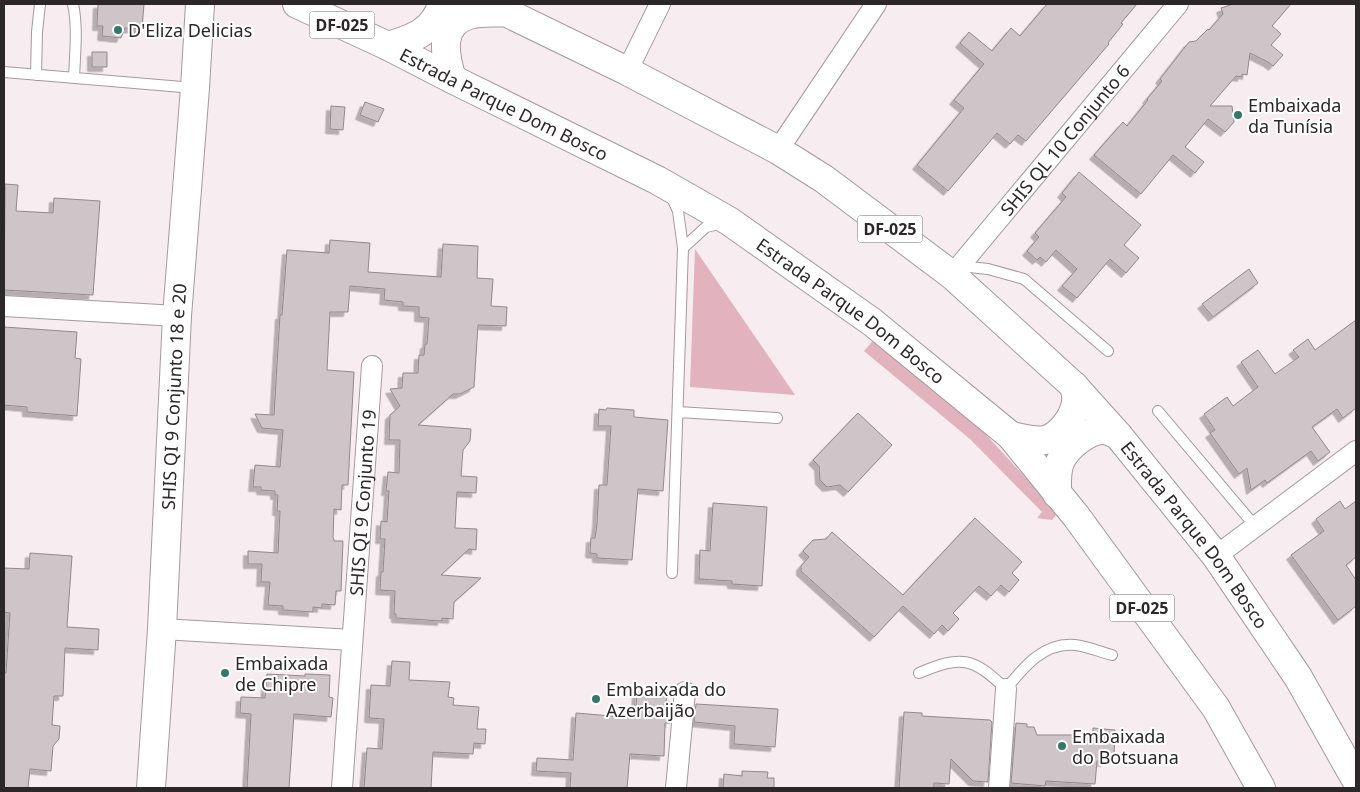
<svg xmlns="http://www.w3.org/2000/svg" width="1360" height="792" font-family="'Noto Sans',sans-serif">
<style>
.green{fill:#e2b2be}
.building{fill:#cfc4c7;stroke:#93898b;filter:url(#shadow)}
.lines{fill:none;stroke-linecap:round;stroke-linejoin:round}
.lane-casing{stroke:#a49a9d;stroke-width:12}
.street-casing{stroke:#a49a9d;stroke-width:22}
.secondary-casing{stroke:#a49a9d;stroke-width:30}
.primary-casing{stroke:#a49a9d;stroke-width:30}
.lane{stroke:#fff;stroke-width:10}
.street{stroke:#fff;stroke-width:20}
.secondary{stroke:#fff;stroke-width:28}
.primary{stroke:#fff;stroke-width:28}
.poi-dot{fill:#32786d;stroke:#fff;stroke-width:2}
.labels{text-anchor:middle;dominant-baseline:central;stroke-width:4;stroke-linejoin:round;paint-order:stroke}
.shield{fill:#fff;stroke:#6b6869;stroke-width:1}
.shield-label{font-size:16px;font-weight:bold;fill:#2c2829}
.poi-label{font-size:18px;fill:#2c2829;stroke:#fff;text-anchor:start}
.street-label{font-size:18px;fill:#2c2829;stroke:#fff}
</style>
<defs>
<filter id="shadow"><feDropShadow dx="-4.5" dy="4.5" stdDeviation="0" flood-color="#0004"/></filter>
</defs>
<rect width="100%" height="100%" fill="#f7ecef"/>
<path class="green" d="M695 249 795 395 690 387Z
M877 336 977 425 1058 513 1052 520 1037 518 1042 512 970 439 864 351Z"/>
<path class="building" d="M98 4H144L142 29 125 28 121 38 102 36 103 26H97Z
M1047 4H1137L1121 23 1123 24 1108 43 1109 44 1026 141 1018 135 1010 144 997 133 948 191 917 165 964 108 954 100 984 64 960 43 969 32 992 51 1011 28 1020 36Z
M1233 4H1291L1272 26 1281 34 1271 45 1283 55 1273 66 1268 62 1250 53 1247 75 1242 74V77L1236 76 1210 106H1232L1234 122 1225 132 1208 119 1185 147 1204 162 1195 173 1173 155 1141 194 1094 155 1123 122 1127 126 1148 100 1147 99 1162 81 1160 79 1185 47 1189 42 1196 41 1208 29 1209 30 1223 14 1221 8Z
M92 52H107V67H92Z
M365 102 384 109 378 122 360 115Z
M331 106 345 107 343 130 330 129Z
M1079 172 1141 225 1124 245 1139 258 1126 273 1110 259 1077 298 1062 286 1077 269 1056 250 1046 262 1040 257 1037 260 1027 251 1039 237 1035 233 1066 197 1062 193Z
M5 184 18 185 16 211 53 213 54 198 100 201 93 295 4 290Z
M330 240 370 243 368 272 441 277 443 244 478 246 477 278 493 279 491 306 507 307 506 326 478 325 474 387 460 394H453L418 425 471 429 470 441 463 450 461 476 477 477 476 493 457 492 455 528 477 529 476 550 469 549 441 575 481 578 454 602 453 619 442 618V621L396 618V614H394L395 591 380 590 381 572H383L385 539H380L381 521 387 522 389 491H386L388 472 399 473 400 440H389L390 415 400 406 390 389 402 388 403 373H418L419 355H424L425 344H427L429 318 419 317V307L403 306V302L384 300 385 289 350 286 348 312H330L327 370 354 372 348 485H342L341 510 334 509 333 538 334 539V541H343L341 591H336L335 605 322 604V608L313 607V612L283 610V606L268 605 270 582H261L262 564H248V551L278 553 280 511H277L278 495H275V491L261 490V487H253L255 465 280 467 283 430 262 428 255 414 274 415 280 315H282L287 250 329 253Z
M1249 269 1258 283 1213 317 1202 304Z
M1356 320V408L1343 418 1337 409 1312 427 1330 452 1318 461 1311 451 1267 483 1265 480 1251 490 1247 468 1239 474 1210 433 1215 430 1204 414 1227 397 1233 406 1258 387 1241 362 1258 350 1275 374 1299 357 1293 350 1308 339 1315 350Z
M4 327 77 332 75 358 81 359 77 416 27 412V407L4 405Z
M607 408 634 410V417L668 420 663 491 638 489 632 560 597 558V554L590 553 591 538H595L597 524 599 485H607L611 426H598L599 409 606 410Z
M858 413 892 445 848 492 840 485 827 487 820 480 819 466 813 460Z
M1340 501 1345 509 1356 501V557L1346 565 1356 580V606L1338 620 1291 555 1324 531 1316 519Z
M713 503 767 507 762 586 732 584V581L699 579 700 550 710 551Z
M975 518 1022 562 1012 573 1019 580 1009 592 1001 585 991 596 979 586 953 613 959 619 948 631 942 625 934 634 903 606 874 637 801 571V566L809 557 803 551 813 540 826 539 832 532 903 595Z
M30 553 72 556 67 627 99 629 98 650 65 648 63 696H54L52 725 60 726 59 739 53 746 51 771 30 769 28 788H4V673H6L10 613 4 612V568L29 569Z
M392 661 410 662 409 680 450 682 448 697 454 698 453 705 479 707 477 729H486L485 744 474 743 473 754 433 752 431 788H364L367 748 382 749 384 719 369 718 371 685 390 686Z
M267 674 305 676V674L330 675 329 697 333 698 331 717 294 714 289 788H247L251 714 240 713 241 697 265 698Z
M637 693 667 695 666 702H672L670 723H665L664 756 630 754 627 788H570L571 773 536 771 537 758 573 760 576 713 635 718Z
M696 704 778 709 775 747 734 744 735 726 694 722Z
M904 712 922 713V716L990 720 992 722 988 782 973 781 951 759 949 784 934 783V788H899Z
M1016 723 1027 724V727H1034L1037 735H1093V728L1115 730 1114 756H1106L1105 762 1097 761 1095 784 1046 781 1045 786 1011 783Z
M742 771 768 772 767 778H774V788H723L724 774 742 776Z"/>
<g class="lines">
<defs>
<path id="lane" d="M73 4C78 28 75 53 74 78
M4 72 194 88
M36 75 37 32 40 4
M671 196 678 211 683 248 672 573
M683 248 706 227 724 223
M960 266 988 269 1024 279 1108 351
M1158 411 1255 526
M678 412 777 418
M919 673C962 655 972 657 1006 689 1023 668 1043 642 1075 645 1087 646 1100 652 1112 655"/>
<g id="street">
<path d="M627 71 660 4"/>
<path d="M778 150 876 4"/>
<path id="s1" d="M952 275 1178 4"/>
<path d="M4 306 177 316"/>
<path d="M1216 556 1356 451"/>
<path d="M162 629 352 640"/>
<path id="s2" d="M342 788 372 366"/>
<path d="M676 788 685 692"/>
<path d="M999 788 1006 689"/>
</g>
<g id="secondary">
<path id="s3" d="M151 788 162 629 177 316 195 88 200 4"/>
</g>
<g id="primary">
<path id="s4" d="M297 4 388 46 452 79 657 180 729 221 872 322 1011 436 1076 516 1216 708 1261 788"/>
<path id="s5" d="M489 4 627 71 778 150 824 179 952 275 1074 386 1118 435 1216 556 1298 677 1356 780"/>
<path d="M388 46C412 39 434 32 442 4"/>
<path d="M452 79C444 53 438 22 473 14 483 12 495 13 505 12"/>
<path d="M1011 436C1021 438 1035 442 1046 440 1061 435 1074 417 1076 402 1077 397 1075 391 1074 386"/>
<path d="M1057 494C1057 484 1056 472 1060 462 1066 448 1087 430 1103 430 1108 430 1113 433 1118 435"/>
</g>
</defs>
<use href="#lane" class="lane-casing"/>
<use href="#street" class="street-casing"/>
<use href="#secondary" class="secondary-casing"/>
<use href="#primary" class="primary-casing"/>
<use href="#lane" class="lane"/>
<use href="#street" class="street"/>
<use href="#secondary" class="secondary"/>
<use href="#primary" class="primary"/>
</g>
<g class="poi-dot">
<circle cx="118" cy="30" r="5"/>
<circle cx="1238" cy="115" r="5"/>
<circle cx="225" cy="673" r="5"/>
<circle cx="596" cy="699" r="5"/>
<circle cx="1062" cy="746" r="5"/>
</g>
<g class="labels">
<g class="shield">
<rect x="309.5" y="11.5" width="65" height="27" rx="4"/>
<rect x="857.5" y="215.5" width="65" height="27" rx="4"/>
<rect x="1109.5" y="594.5" width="65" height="27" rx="4"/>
</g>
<g class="shield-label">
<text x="342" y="25">DF-025</text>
<text x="890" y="229">DF-025</text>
<text x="1142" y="608">DF-025</text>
</g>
<g class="poi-label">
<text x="128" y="30">D'Eliza Delicias</text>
<text x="1248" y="105">Embaixada<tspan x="1248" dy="21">da Tunísia</tspan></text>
<text x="235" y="663">Embaixada<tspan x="235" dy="21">de Chipre</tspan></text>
<text x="606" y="689">Embaixada do<tspan x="606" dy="21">Azerbaijão</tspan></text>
<text x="1072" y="736">Embaixada<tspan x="1072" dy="21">do Botsuana</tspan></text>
</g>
<g class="street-label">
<text stroke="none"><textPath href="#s4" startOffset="230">Estrada Parque Dom Bosco</textPath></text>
<text stroke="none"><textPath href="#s1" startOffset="176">SHIS QL 10 Conjunto 6</textPath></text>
<text stroke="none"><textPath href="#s4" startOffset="635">Estrada Parque Dom Bosco</textPath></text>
<text stroke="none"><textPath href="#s3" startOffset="392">SHIS QI 9 Conjunto 18 e 20</textPath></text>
<text stroke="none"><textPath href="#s2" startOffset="286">SHIS QI 9 Conjunto 19</textPath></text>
<text stroke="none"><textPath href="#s5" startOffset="895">Estrada Parque Dom Bosco</textPath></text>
</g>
</g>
<rect width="1360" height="792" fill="none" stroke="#2c2829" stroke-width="10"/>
</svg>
